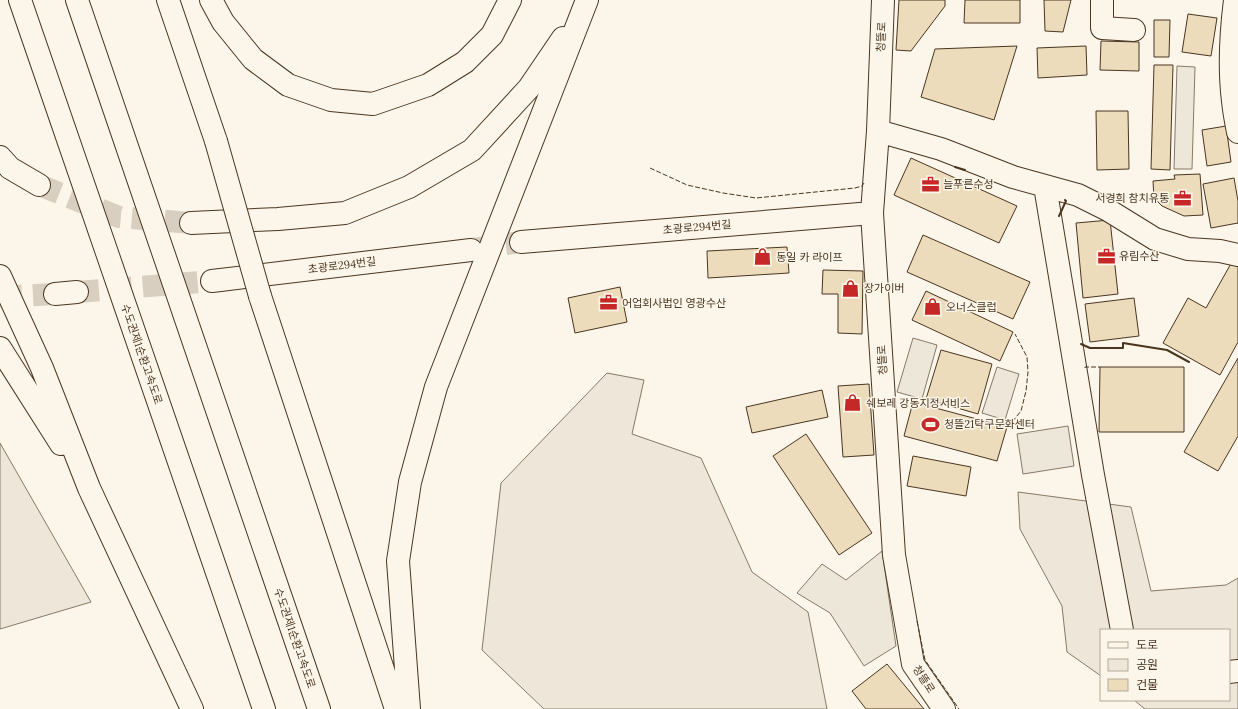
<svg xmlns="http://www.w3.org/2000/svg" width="1238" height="709" font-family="Lora,'Noto Sans KR',serif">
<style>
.green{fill:#ede6d9;stroke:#887966}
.parking{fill:#ede7d9;stroke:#887966}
.building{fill:#ecdcbc;stroke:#4a3520}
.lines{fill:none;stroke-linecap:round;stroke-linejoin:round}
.minor-tunnel{stroke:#d8cfc1;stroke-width:22;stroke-dasharray:22 11;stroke-linecap:butt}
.highway-tunnel{stroke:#d8cfc1;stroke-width:22;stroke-dasharray:22 11;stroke-linecap:butt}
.minor-casing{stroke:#4a3520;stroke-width:24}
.highway-casing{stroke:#4a3520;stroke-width:24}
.minor{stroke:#fbf6e9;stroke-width:22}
.highway{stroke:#fbf6e9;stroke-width:22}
.highway-bridge-casing{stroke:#4a3520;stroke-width:24;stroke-linecap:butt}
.highway-bridge{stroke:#fbf6e9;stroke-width:22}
.fence{stroke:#4a3520;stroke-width:1;stroke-dasharray:5 2;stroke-linecap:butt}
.wall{stroke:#4a3520;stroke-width:2}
.labels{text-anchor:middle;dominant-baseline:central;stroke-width:3;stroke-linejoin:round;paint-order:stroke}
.street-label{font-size:11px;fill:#4a3520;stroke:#fbf6e9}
.poi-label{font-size:11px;fill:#4a3520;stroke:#fbf6e9;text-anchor:start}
</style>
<rect width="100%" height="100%" fill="#fbf6e9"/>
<path class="green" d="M997 367 1019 374 1005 420 982 413Z
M607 373 644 380 632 434 701 458 752 572 808 612 827 709H544L482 650 501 483Z
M0 443 91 602 0 629Z
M1018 492 1131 507 1151 591 1226 585 1238 578V709H1145L1134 700H1229V630H1101V676L1067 652 1062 606 1020 529Z"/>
<path class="parking" d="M1177 66 1195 67 1192 169H1174Z
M913 338 937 345 922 399 897 392Z
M1068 426 1074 466 1023 474 1017 434Z
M882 551 896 646 864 666 830 613 797 593 822 564 846 580Z"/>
<path class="building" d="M899 0H945V6L911 51 896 50Z
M965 0H1020V23H964Z
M1044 0H1071L1063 32 1045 31Z
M1188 14 1217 18 1211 56 1182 52Z
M1154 20H1170L1169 57H1154Z
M1101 41 1139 42V71L1100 70Z
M1017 46 994 120 921 97 935 49Z
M1086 46 1087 75 1038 78 1037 48Z
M1154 65H1173L1170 170 1151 169Z
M1096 111H1128L1129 169 1097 170Z
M1226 126 1231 162 1207 166 1202 130Z
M911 158 1017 206 999 243 894 195Z
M1200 174 1203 215 1184 216 1162 206 1154 198 1153 181 1175 179 1174 175Z
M1234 178 1238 201V223L1211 228 1203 184Z
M1110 220 1118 294 1083 298 1076 223Z
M923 235 1030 282 1013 319 907 272Z
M787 247 789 273 708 278 707 251Z
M1233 260 1238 263V342L1220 375 1163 343 1188 298 1206 308Z
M823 270 863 271 862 334 838 333V294H822Z
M620 287 627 322 575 333 568 298Z
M926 291 1013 332 1000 361 912 320Z
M1134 298 1139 336 1090 342 1085 304Z
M941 350 992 364 978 414 926 399Z
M1238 358V436L1218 471 1184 452Z
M1100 367H1184V432H1099Z
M869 384 874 455 843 457 838 386Z
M822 390 828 417 752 433 746 407Z
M913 402 1007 427 997 461 904 436Z
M806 434 872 533 839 555 773 456Z
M913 456 971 467 966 496 907 486Z
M887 664 924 709H866L852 691Z"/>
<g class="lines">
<path class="minor-tunnel" d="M473 249 521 242
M77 292 212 281
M0 297 55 294"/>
<path class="highway-tunnel" d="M39 185 119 217 191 223"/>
<defs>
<path id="minor" d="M883 0 878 131 872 213 894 555 913 664 944 709
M1102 0V28L1134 30
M1235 0C1231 32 1229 69 1233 101 1234 112 1236 122 1238 132
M878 131 941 149 1013 177 1078 195 1108 210 1155 239 1188 249 1220 251 1238 255
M1045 186 1093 475 1122 630
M521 242 872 213
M212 281 471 250
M55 294 77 292
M1229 672 1238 671"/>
<path id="highway" d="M20 0 264 709
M77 0 319 709
M168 0 216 141
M211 0 223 22 253 59 288 85 331 100 373 104 428 85 465 62 492 35 510 0
M0 157 10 168 39 185
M191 223 278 219 345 213 409 187 472 150 529 88 563 38
M0 276 42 368 89 488 192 709
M260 296 396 709
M0 348 61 444
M409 709 398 561 410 482 436 387 587 0"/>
</defs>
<use href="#minor" class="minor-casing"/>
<use href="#highway" class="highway-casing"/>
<use href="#minor" class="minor"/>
<use href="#highway" class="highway"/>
<defs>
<path id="highway-bridge" d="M216 141 260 296"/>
</defs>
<use href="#highway-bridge" class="highway-bridge-casing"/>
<use href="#highway-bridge" class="highway-bridge"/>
<path class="fence" d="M650 168 687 185 723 193 756 198 855 188 862 186 864 183
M1085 368V367H1100
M1008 427 1021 411 1026 391 1028 372 1027 357 1015 334
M917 621 925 660 959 709"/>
<path class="wall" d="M955 167 965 170
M1059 216 1066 201 1065 200
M1081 344 1090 348H1123V343L1167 350 1189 362"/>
</g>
<defs>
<symbol id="office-bare" viewBox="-9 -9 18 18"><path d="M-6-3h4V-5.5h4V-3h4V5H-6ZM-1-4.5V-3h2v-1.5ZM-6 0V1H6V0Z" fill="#c62828" stroke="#fbf6e9" stroke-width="2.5" paint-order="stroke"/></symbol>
<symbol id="shop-bare" viewBox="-9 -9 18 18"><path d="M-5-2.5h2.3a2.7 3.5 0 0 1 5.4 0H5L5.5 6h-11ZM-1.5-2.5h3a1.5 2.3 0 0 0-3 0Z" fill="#c62828" stroke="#fbf6e9" stroke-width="2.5" paint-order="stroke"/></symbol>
<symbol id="stadium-bare" viewBox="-9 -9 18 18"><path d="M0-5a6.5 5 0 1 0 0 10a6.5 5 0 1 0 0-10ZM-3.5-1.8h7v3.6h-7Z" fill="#c62828" stroke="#fbf6e9" stroke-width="2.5" paint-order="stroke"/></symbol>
</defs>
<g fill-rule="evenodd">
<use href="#office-bare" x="918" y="172" width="25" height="25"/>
<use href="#office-bare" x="1170" y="186" width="25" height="25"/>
<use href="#office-bare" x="1094" y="244" width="25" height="25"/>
<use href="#shop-bare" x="750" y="244" width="25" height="25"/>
<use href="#shop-bare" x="838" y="276" width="25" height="25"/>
<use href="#office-bare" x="596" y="290" width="25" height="25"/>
<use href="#shop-bare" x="920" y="294" width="25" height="25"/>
<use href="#shop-bare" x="840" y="390" width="25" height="25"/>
<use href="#stadium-bare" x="918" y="412" width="25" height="25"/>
</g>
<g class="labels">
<g class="street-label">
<text transform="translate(881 37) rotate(-88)">청뜰로</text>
<text transform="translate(697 227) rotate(-5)">초광로294번길</text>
<text transform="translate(342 265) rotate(-7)">초광로294번길</text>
<text transform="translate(142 354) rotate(71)">수도권제1순환고속도로</text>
<text transform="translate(882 360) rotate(-94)">청뜰로</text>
<text transform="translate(295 638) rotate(71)">수도권제1순환고속도로</text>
<text transform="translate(924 679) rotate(57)">청뜰로</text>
</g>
<g class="poi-label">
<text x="943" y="184">늘푸른수성</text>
<text x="1169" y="198" text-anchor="end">서경희 참치유통</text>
<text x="1119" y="256">유림수산</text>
<text x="776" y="257">동일 카 라이프</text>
<text x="864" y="288">장가이버</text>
<text x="622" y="303">어업회사법인 영광수산</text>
<text x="946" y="307">오너스클럽</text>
<text x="866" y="403">쉐보레 강동지정서비스</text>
<text x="944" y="424">청뜰21탁구문화센터</text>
</g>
</g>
<rect x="1100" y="629" width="130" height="72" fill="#fbf6e9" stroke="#b4a999"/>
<rect x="1108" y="642" width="20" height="6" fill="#fbf6e9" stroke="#b4a999"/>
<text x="1136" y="649" font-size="12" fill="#4a3520">도로</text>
<rect x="1108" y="659" width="20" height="12" fill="#ede6d9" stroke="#b4a999"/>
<text x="1136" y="669" font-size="12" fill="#4a3520">공원</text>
<rect x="1108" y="679" width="20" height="12" fill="#ecdcbc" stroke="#b4a999"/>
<text x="1136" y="689" font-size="12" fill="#4a3520">건물</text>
</svg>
